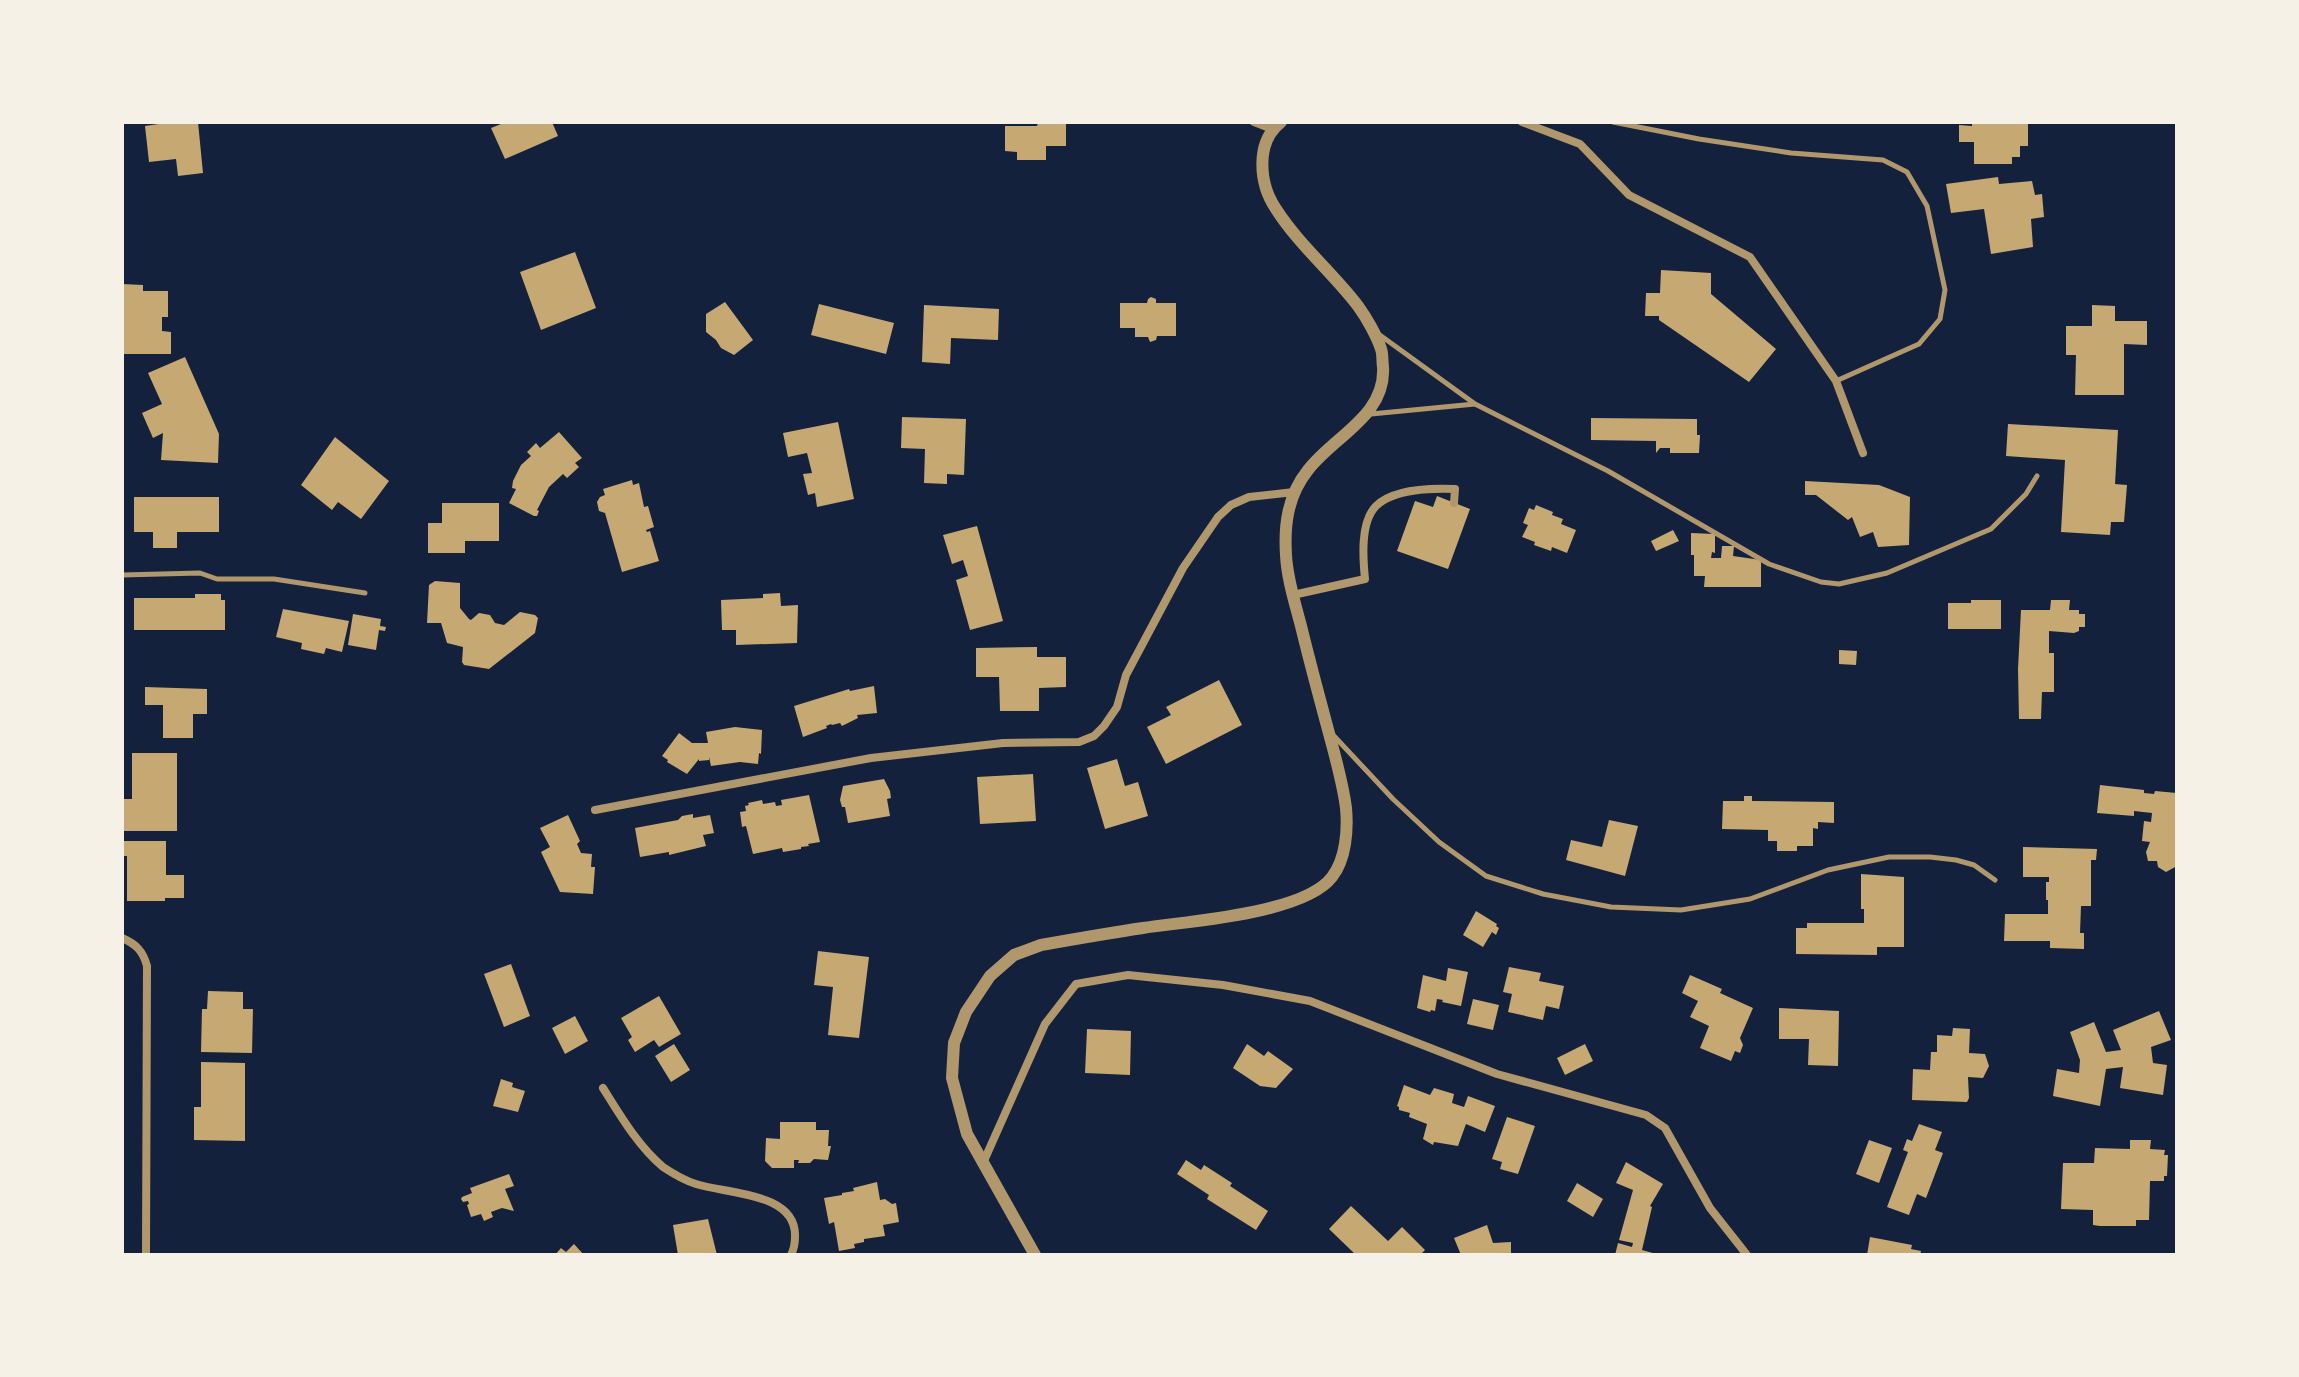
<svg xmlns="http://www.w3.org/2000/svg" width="2299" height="1377" font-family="'Archivo Narrow',sans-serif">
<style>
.building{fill:#c6a872}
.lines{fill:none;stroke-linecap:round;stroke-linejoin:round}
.service{stroke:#b1986c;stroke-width:5}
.minor{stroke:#b1986c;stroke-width:8}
.tertiary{stroke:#b1986c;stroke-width:12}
</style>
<rect width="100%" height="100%" fill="#14213d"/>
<path class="building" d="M172 122H198L203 173 178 176 176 159 149 162 145 126Z
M506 122H552L558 136 505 159 491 128Z
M1038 122H1066V146H1046V160H1017V152L1005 151V126H1037Z
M1972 122H2028V146H2020V157H2012V164H1974V142H1959V125L1972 126Z
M1998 177 1999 184 2032 181 2035 195 2042 194 2044 217 2031 219 2033 247 1991 254 1984 209 1951 213 1946 184Z
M575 252 596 308 541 330 520 272Z
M1661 270 1711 273V294L1776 349 1749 382 1659 320V316H1645L1646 293H1660Z
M122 284 143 285V291H168V317H162V331L171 332V354H122Z
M1151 297 1156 299V303H1176V336H1157L1156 340 1150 342 1148 337H1135V328H1120V303H1147L1148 299Z
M725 302 753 340 734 355 721 348 716 340 706 332V314Z
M819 304 894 323 886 354 811 335Z
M924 305 999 309 998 340 951 338 950 364 922 362Z
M2092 305 2115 306V321H2147V345L2124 344V395H2075L2076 355H2066V326H2092Z
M185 357 219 434 218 463 161 460 163 433 153 438 142 413 162 404 148 373Z
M902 417 966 419 964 475 947 474V484L924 483 925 449 901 448Z
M1591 418 1697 419V435H1700L1699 453H1670V448H1660L1656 453V441L1591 440Z
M838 422 854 499 817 507 815 493 808 495 803 474 812 473 807 453 788 457 783 433Z
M2008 424 2118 430 2115 484 2127 485 2124 522H2111L2110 535 2061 532 2065 460 2006 456Z
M559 432 582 458 575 463 579 467 567 478 563 474 549 487 537 510 539 511 537 516H534L509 503 516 489 512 488 513 481 521 465 531 456 527 452 536 443 540 448Z
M335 437 389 481 361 519 338 502 332 510 301 485Z
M632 480 633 485 639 483 644 507 648 506 654 527 646 530 647 532 650 531 659 561 622 572 605 513 599 511 597 502 600 497 605 495 603 489Z
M1805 481 1879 485 1910 497 1909 545 1878 547 1873 532 1860 537 1852 517 1848 520 1816 495H1805Z
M1437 496 1470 509 1448 569 1397 551 1415 501 1433 507Z
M134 497H219V532H177V548H153V532H134Z
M442 503H499V541H465V553H428V523H442Z
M1536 505 1553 512 1552 515 1563 519 1561 524 1576 530 1567 553 1552 547 1551 551 1534 545 1535 542 1522 537 1528 525 1523 523 1529 508 1534 510Z
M977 526 1003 621 970 630 956 580 968 576 963 560 952 564 943 535Z
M1673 530 1679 541 1656 551 1651 541Z
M1691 533 1715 534V553L1712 552 1711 558H1721L1722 546H1734L1733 556 1761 560V587H1704L1705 576H1694V555H1691Z
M435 581 460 583V608L469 619 471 620 479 613 490 615 495 623 504 625 520 612 535 615 538 618 535 633 489 669 464 665 462 662 463 647 447 643 441 623H427L429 585Z
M780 593 781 606 798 605 797 643 736 645V630H722L721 600 763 598V594Z
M195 594H221V600H225V630H134V598H195Z
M1971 600H2001V629H1948V603H1971Z
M2051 600H2070L2069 610H2079V614H2085V627H2079V631L2074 633 2049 631V653H2054V692H2042L2041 719H2019L2018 669 2021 610H2050Z
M283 609 349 621 342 652 326 648 324 654 301 649 302 643 276 637Z
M353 614 381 619 380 626 386 627 385 631 379 630 376 650 348 645Z
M1037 647V657H1066V687L1039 688V711H1000L999 677H976V648Z
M1839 650 1857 651 1856 665 1839 664Z
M1219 680 1242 725 1166 764 1147 727 1171 715 1166 707Z
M874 686 877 713 857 715 858 718 842 726 840 723 832 725 831 724 826 726 827 728 803 737 794 706 849 689 850 691Z
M145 687 207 689V714H193V738H163V705H145Z
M735 727 762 730 761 754 759 753 758 764 740 762 711 766 709 757V760L699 761V759L687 774 667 762 668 760 662 756 679 733 692 743H708L706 732Z
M132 753H177V831H122V799H132Z
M1117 759 1125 786 1138 782 1148 816 1105 829 1087 768Z
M1033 774 1036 821 980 824 977 777Z
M884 779 890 791 891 798 887 799 890 816 848 823 845 807H842L840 800 843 786Z
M2100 785 2144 790V793L2154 794 2155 791 2177 793V866L2166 872 2158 867 2157 861H2148L2146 852 2150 842 2142 841 2144 821 2151 822 2152 813 2134 811V816L2097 813Z
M809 795 820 842 808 844 809 846 801 847V849L783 852 782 848 753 854 746 826 742 827 740 812 746 811 745 806 749 805 748 803 762 800 763 804 775 802 776 806 782 805 781 800Z
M1744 796H1752V801L1834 802V823L1818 822V829L1813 828V846H1797V851H1777V841H1768V830L1722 829 1723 801H1744Z
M693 814V818L710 815 714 833 703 835 706 846 669 855V852L640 857 635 828 678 820 682 816Z
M568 815 580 841 577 844 581 853 592 854 591 867H595L593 894 560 892 541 852 550 847 540 828Z
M1609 820 1638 826 1625 876 1566 860 1571 840 1602 847Z
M122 841H166V875H184V898H165V901H127V856H122Z
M2023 847 2097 849 2096 860H2091V906H2081L2080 933H2084V949L2050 948V941H2004L2005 914H2048V900H2046V882H2049V877H2023Z
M1861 874 1904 877V947H1877V955L1796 954V928H1807V923H1864V909H1861Z
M1476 911 1497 924 1496 926 1499 928 1496 935 1492 932 1483 947 1463 935Z
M818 951 869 957 859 1038 828 1035 833 987 814 985Z
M511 964 530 1016 504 1027 484 974Z
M1509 967 1541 973 1539 981 1564 986 1559 1009 1546 1006 1543 1020 1508 1012 1512 994 1503 992Z
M1448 968 1468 972 1461 1006 1442 1002 1443 1000 1437 999 1435 1011 1431 1010 1430 1012 1417 1008 1423 975 1446 981Z
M1690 975 1722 989 1720 993 1753 1008 1740 1038 1743 1045 1740 1053 1735 1051 1731 1061 1700 1048 1709 1026 1690 1017 1698 1001 1682 993Z
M208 991 243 992V1009H253L252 1053 201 1052 202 1009H207Z
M659 996 681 1034 659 1047 654 1040 635 1052 628 1040 632 1037 621 1018Z
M1473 999 1499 1005 1493 1030 1467 1024Z
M1779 1008 1839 1011 1838 1066 1808 1065 1809 1039H1779Z
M2159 1011 2171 1040 2151 1047 2153 1063 2167 1065 2163 1095 2120 1088 2123 1067 2106 1069 2100 1106 2053 1096 2057 1069 2079 1073 2080 1060 2070 1032 2094 1022 2106 1052 2121 1050 2113 1030Z
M575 1016 588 1041 565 1054 552 1028Z
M1953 1028 1970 1029 1969 1053 1985 1054 1989 1066 1983 1078 1968 1077 1969 1098 1967 1102 1912 1100 1913 1069 1930 1070 1931 1052H1937V1035L1952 1036Z
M1087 1029 1131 1031 1130 1075 1085 1073Z
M674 1044 690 1070 671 1082 655 1056Z
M1247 1044 1264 1056 1268 1051 1293 1069 1276 1088 1260 1086 1233 1068Z
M1585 1044 1593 1061 1565 1075 1557 1058Z
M201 1062 245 1063V1141L194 1140V1107H201Z
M501 1079 513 1083 512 1087 525 1091 518 1112 493 1106Z
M1404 1085 1430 1095 1434 1088 1454 1094 1452 1103 1464 1107 1468 1096 1495 1106 1485 1132 1466 1124 1458 1146 1434 1142 1433 1145 1423 1139 1427 1124 1409 1117 1410 1113 1399 1110V1107L1397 1106Z
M1507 1117 1535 1126 1518 1174 1500 1169 1502 1162 1492 1159Z
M780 1122H816V1130H829L828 1146H831L828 1160 814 1159 810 1163H798L799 1160H794V1168H772L765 1161 766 1138 780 1139Z
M1919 1124 1942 1132 1935 1150 1943 1153 1926 1198 1917 1194 1909 1215 1887 1207 1908 1152 1903 1150 1907 1139 1912 1141Z
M1869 1140 1892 1148 1879 1183 1856 1174Z
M2130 1140H2151L2150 1149 2165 1150 2164 1155H2168L2167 1176H2164V1181H2150L2149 1220H2136V1226H2100L2093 1225V1210L2061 1209 2063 1163H2094L2095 1148 2130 1149Z
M1186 1160 1201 1170 1204 1165 1232 1183 1230 1186 1268 1211 1256 1230 1207 1199 1209 1195 1177 1174Z
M1626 1162 1663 1184 1650 1206 1652 1207 1642 1250 1660 1255H1615L1618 1243 1632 1247 1633 1243 1619 1240 1633 1190 1616 1183Z
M509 1174 514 1186 505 1189 514 1211 502 1208 491 1212 493 1217 484 1221 481 1214 471 1217 467 1205 469 1204 468 1201 463 1202 461 1199 462 1197 472 1193 470 1188Z
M877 1182 880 1200 885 1199 892 1204 896 1203 899 1222 883 1225 885 1236 864 1239V1242L854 1244 855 1248 839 1251 834 1222 829 1224 824 1198 842 1195V1193L854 1191 853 1188Z
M1577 1183 1603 1199 1593 1217 1567 1201Z
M1351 1206 1388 1241 1402 1227 1425 1250 1420 1255H1356L1329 1229Z
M708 1219 717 1255H678L673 1225Z
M1487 1225 1493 1243 1511 1242V1255H1461L1454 1238Z
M1870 1237 1912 1245 1911 1249 1921 1251 1920 1255H1867Z
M574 1244 584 1255H555L561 1248 566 1252Z"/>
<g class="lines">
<path class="service" d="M1613 122 1699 139 1791 153 1883 160 1907 172 1927 206 1945 290 1940 319 1919 344 1836 381
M1475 404 1608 471 1769 564 1821 582 1839 584 1887 573 1991 529 2026 494 2037 476
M1371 414 1475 404 1377 333
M122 575 200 573 217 579H274L365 593
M1334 736 1393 799 1439 842 1486 876 1543 894 1611 907 1681 910 1750 899 1828 870 1889 857H1930L1956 860 1974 865 1995 880"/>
<path class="minor" d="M1254 122 1272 129
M1522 122 1580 144 1629 195 1750 257 1836 381 1863 453
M1293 595 1365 579C1363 559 1360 522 1376 506 1393 489 1432 488 1455 489L1454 503
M595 810 871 758 1003 743 1079 742 1094 736 1104 726 1117 707 1126 675 1183 568 1218 517 1231 505 1249 497 1294 492
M122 938C136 944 143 951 147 966L146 1255
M603 1088C620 1115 638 1146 663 1167 672 1173 686 1181 696 1184 727 1194 797 1192 795 1237 795 1244 794 1249 791 1255
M983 1163 1045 1024 1076 984 1128 975 1223 985 1310 1001 1497 1074 1646 1115 1665 1128 1710 1208 1747 1255"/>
<path class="tertiary" d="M1035 1255 967 1134 952 1078 954 1043 966 1012 990 976 1014 955 1041 945C1075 939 1109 933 1143 928 1188 921 1304 914 1332 877 1346 859 1348 830 1346 808 1343 784 1336 760 1330 737 1320 700 1310 663 1301 626 1295 603 1287 578 1286 555 1284 524 1288 495 1308 470 1334 436 1386 416 1383 367 1382 361 1383 354 1381 349 1377 336 1366 317 1358 306 1333 273 1299 245 1276 209 1259 184 1255 142 1281 122"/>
</g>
<rect width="2299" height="1377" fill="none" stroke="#f6f1e7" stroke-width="248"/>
</svg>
